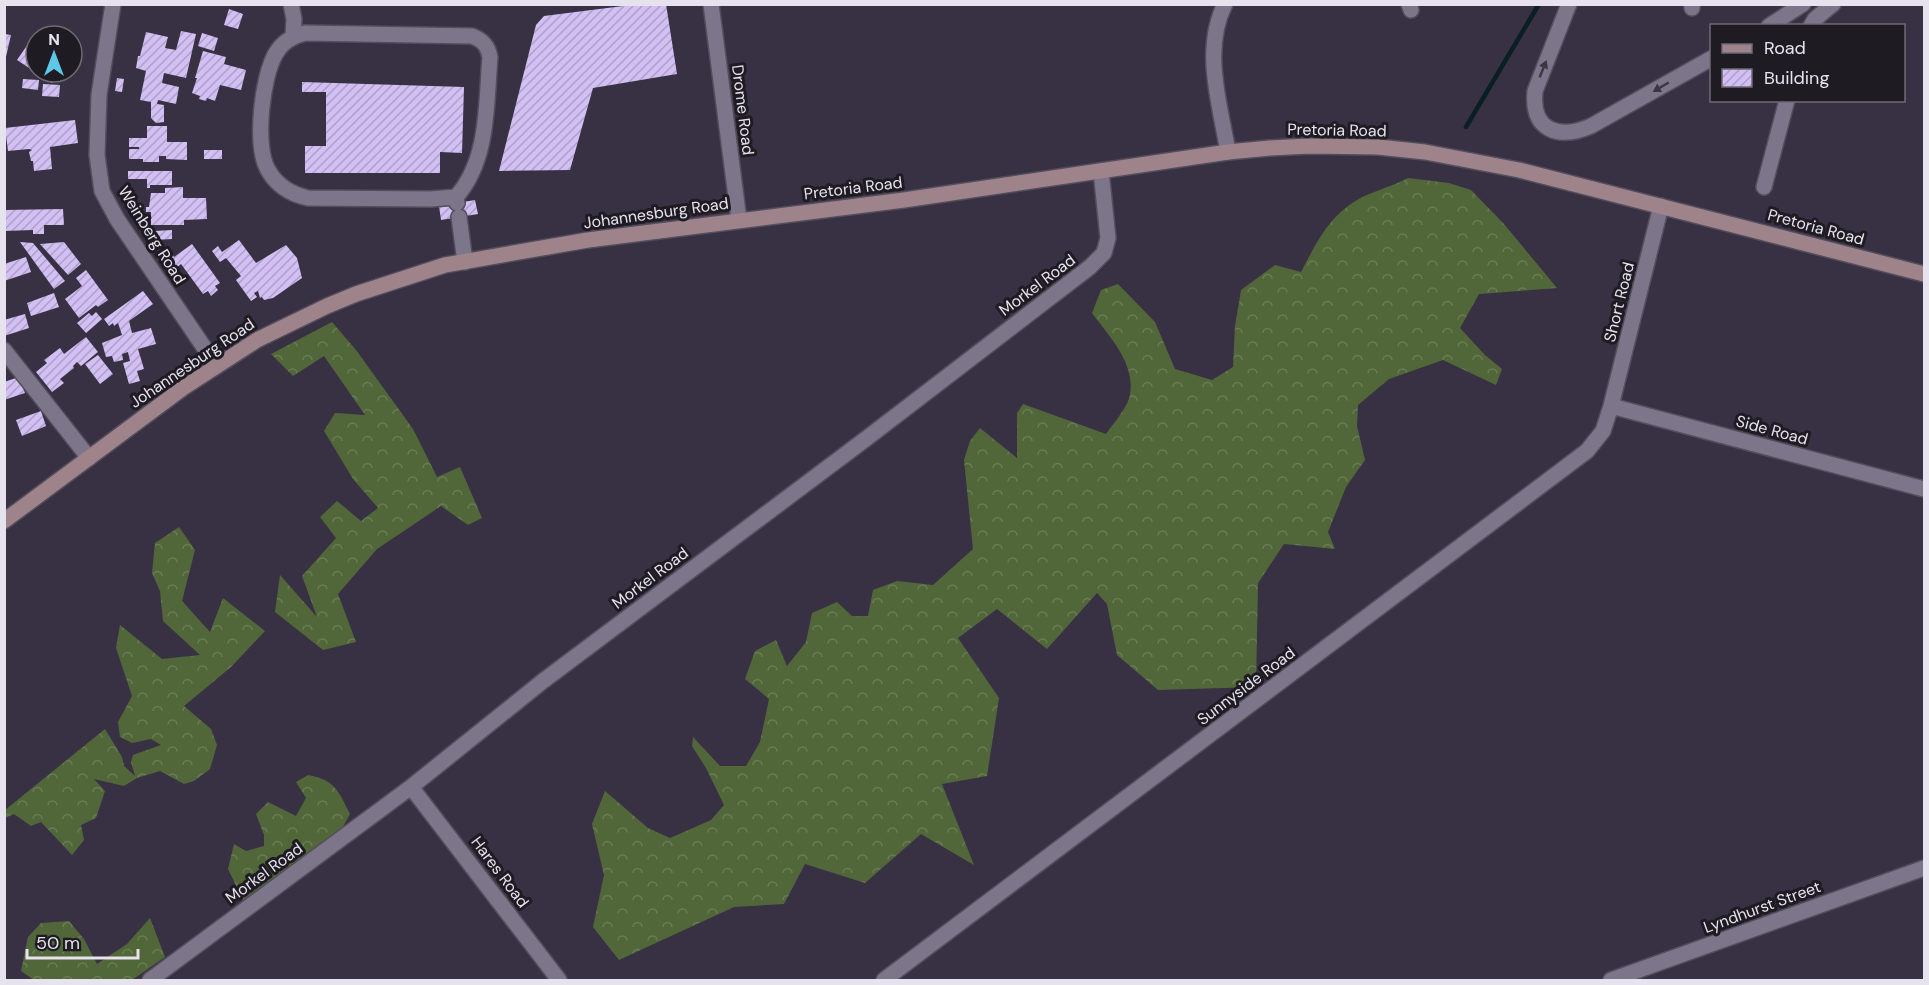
<svg xmlns="http://www.w3.org/2000/svg" width="1929" height="985" font-family="'DM Sans',sans-serif">
<style>
.forest{fill:url(#forest-crowns)}
.lines{fill:none;stroke-linecap:round;stroke-linejoin:round}
.stream{stroke:#091f24;stroke-width:4.5}
.building{fill:url(#building-hatch)}
.street-casing{stroke:#534d5c;stroke-width:18}
.secondary-casing{stroke:#534d5c;stroke-width:18}
.street{stroke:#7d768b;stroke-width:15}
.secondary{stroke:#9e838a;stroke-width:15}
.oneway{fill:#3a3642}
.labels{text-anchor:middle;dominant-baseline:central;stroke-width:6;stroke-linejoin:round;paint-order:stroke}
.street-label{font-size:16px;fill:#e6e2ee;stroke:#1e1b23}
</style>
<defs>
<pattern id="forest-crowns" width="20" height="18" patternUnits="userSpaceOnUse" patternTransform="scale(1.5)"><rect width="20" height="18" fill="#516739"/><path d="M2 6a3 3 0 1 1 6 0M12 15a3 3 0 1 1 6 0" fill="none" stroke="#6a7c56"/></pattern>
<pattern id="building-hatch" width="6" height="6" patternUnits="userSpaceOnUse" patternTransform="scale(1.5)"><rect width="6" height="6" fill="#d2bff3"/><path d="M-1 1l2-2M0 6l6-6M5 7l2-2" fill="none" stroke="#afa0c8"/></pattern>
</defs>
<rect width="100%" height="100%" fill="#383143"/>
<path class="forest" d="M1408 178 1449 183 1471 190 1504 224 1557 288 1479 294 1460 328 1485 355 1502 369 1496 385 1443 360 1389 379 1358 405 1357 426 1365 460 1346 487 1328 532 1335 549 1284 544 1258 583 1256 687 1158 690 1117 655 1107 604 1097 593 1047 649 997 609 958 638 999 698 987 776 942 784 974 865 921 834 865 883 805 864 784 904 734 907 619 960 593 927 604 875 592 824 605 791 648 828 670 838 711 820 724 805 706 768 692 746 693 737 720 766H746L760 742 769 699 745 679 755 651 776 640 787 666 806 642 812 613 837 602 852 616H868L873 590 897 581 933 585 973 549 964 460 970 441 980 428 1017 458V413L1023 404 1106 434C1113 424 1125 410 1129 399 1138 365 1110 338 1092 313L1101 290 1118 284 1155 322 1175 369 1212 380 1233 367 1235 326 1241 290 1275 265 1301 272C1316 244 1328 217 1357 200 1373 191 1391 187 1408 178Z
M332 322 356 350 413 429 437 477 460 467 482 518 468 525 441 506 377 549 338 594 356 642 323 650 275 612 280 575 317 617 302 576 336 538 320 517 337 501 361 521 378 508 353 479 324 431 335 413 365 415 324 356 293 376 271 354Z
M179 527 195 550 182 601 210 632 223 598 265 631 231 667 184 706 211 729 217 745 210 769 194 781 184 784 160 771 137 778 124 786 94 779 105 791 96 818 81 825 84 840 72 855 41 822 31 826 14 814 5 818V810L105 729 122 757 124 766 135 776 131 762 133 755 161 745 151 739 132 743 120 737 118 722 132 696 116 648 120 625 162 659 200 655 163 621 160 591 152 573 155 543Z
M308 775C335 780 338 790 350 814L340 832 243 900 228 869 234 844 246 851 264 846V835L256 814 268 802 296 816 306 798 296 782Z
M150 918 165 957 132 980H34L21 971 28 937 41 923 69 921 84 939 97 964 127 944Z"/>
<g class="lines">
<path class="stream" d="M1466 127 1539 4"/>
</g>
<path class="building" d="M639 4H666L677 74 593 88 570 170 499 171 536 25 544 16Z
M229 9 243 14 238 29 224 25Z
M181 31 196 34 186 78 164 73 162 83 179 87 176 104 158 100 157 104 164 105V122L156 123 151 118V102L140 100 146 71 136 68 138 56H140L146 32 168 37 165 48 176 50Z
M202 33 218 38 214 51 198 46Z
M5 34 11 35 5 61Z
M30 41 36 45V72H60L52 83 17 60Z
M203 51 226 57 224 64 246 70 241 90 220 85 215 101 207 98 206 101 199 99 200 96 192 93 197 78H195Z
M117 78 124 79 122 92 115 91Z
M23 79 39 80 38 90 22 88Z
M302 82 464 87 462 153 440 152V173H305V146H326V92H302Z
M43 84 60 85 59 97 42 96Z
M75 120 78 143 50 147 52 169 34 171 33 161H31L29 152 32 150 29 149 8 151 5 128Z
M147 126H167V142H187V160L166 159V156H159V162H143V159H129V149H139V147H129V138H147Z
M204 150H222V159H204Z
M128 171H172V185H150V188H147V179H128Z
M183 187V198H206L207 219 184 220V225H151V212H146V207H149L151 193H165V188Z
M475 200 478 214 441 220 439 206Z
M63 209 64 225H44V234H33V230L4 231V210Z
M172 230V239L155 240 154 231Z
M239 240 256 263 286 245 297 258 302 278 273 298 264 300 262 297 260 298 258 291 254 293 257 297 251 301 236 280 241 276 226 258 220 262 212 251 218 246 222 252Z
M20 242 33 243 65 281 54 289Z
M64 242 81 264 68 275 40 244Z
M192 244 220 283 215 286 218 290 211 296 208 291 203 294 181 264 169 274 156 257 168 249 174 257Z
M26 257 31 272 4 281V264Z
M86 270 108 300 98 307 96 305 79 318 65 299 82 286 76 278Z
M143 291 153 304 129 321 132 333 151 328 156 344 138 349 144 369 137 371 140 381 129 384 123 363 130 361 128 352 122 354 123 360 114 362 112 356 106 357 102 343 122 335 118 323 114 326 113 323 109 326 104 319Z
M54 293 59 307 31 316 27 303Z
M96 312 102 319 86 333 77 323 89 313 92 316Z
M25 314 29 328 4 336V320Z
M86 337 98 352 81 366 77 362 73 366 74 368 60 379 64 383 52 392 36 372 47 363 44 360 60 348 64 354Z
M98 355 113 374 100 384 85 364Z
M19 377 25 393 4 400V382Z
M41 411 46 426 22 436 16 420Z"/>
<g class="lines">
<defs>
<path id="street" d="M113 4 99 95 97 155 102 191 117 219 216 365
M291 4 294 19 293 36
M711 4 739 220
M1225 4C1202 50 1220 104 1228 152
M1409 4 1411 10
M1569 4 1535 91C1531 131 1559 140 1591 126L1712 58
M1692 4V8
M1769 26 1803 4
M1811 26 1815 19 1833 4
M1764 187 1787 100
M456 197 431 199 308 198C290 194 277 186 268 170 254 146 262 76 276 53 283 41 293 36 305 33L472 36C483 40 488 46 490 57 486 104 489 160 456 197L457 203
M459 217 465 262
M4 350 89 458
M1611 406 1924 489
M411 787 559 980
M150 980 411 787 543 681 867 438 1090 267 1104 253 1108 238 1101 171
M884 980 1587 451 1603 431 1611 406 1661 206
M1611 980 1924 868"/>
<path id="secondary" d="M4 521 183 388 257 340 327 306 356 294 445 265 588 240 904 200 1228 152 1270 148 1309 146 1378 147 1425 152 1519 170 1924 274"/>
</defs>
<use href="#street" class="street-casing"/>
<use href="#secondary" class="secondary-casing"/>
<use href="#street" class="street"/>
<use href="#secondary" class="secondary"/>
</g>
<defs><path id="oneway-solid" d="M-6-.8H1V-3.2L6.5 0L1 3.2V.8H-6Z" transform="scale(1.5)"/></defs>
<g class="oneway">
<use href="#oneway-solid" transform="translate(1543 69) rotate(-68)"/>
<use href="#oneway-solid" transform="translate(1661 87) rotate(150)"/>
</g>
<g class="labels">
<g class="street-label">
<text transform="translate(743 110) rotate(83)">Drome Road</text>
<text transform="translate(1337 130) rotate(1)">Pretoria Road</text>
<text transform="translate(853 188) rotate(-7)">Pretoria Road</text>
<text transform="translate(656 213) rotate(-8)">Johannesburg Road</text>
<text transform="translate(1816 227) rotate(15)">Pretoria Road</text>
<text transform="translate(152 235) rotate(58)">Weinberg Road</text>
<text transform="translate(1037 285) rotate(-37)">Morkel Road</text>
<text transform="translate(1619 302) rotate(-76)">Short Road</text>
<text transform="translate(192 363) rotate(-34)">Johannesburg Road</text>
<text transform="translate(1772 430) rotate(15)">Side Road</text>
<text transform="translate(650 578) rotate(-37)">Morkel Road</text>
<text transform="translate(1246 686) rotate(-37)">Sunnyside Road</text>
<text transform="translate(500 872) rotate(53)">Hares Road</text>
<text transform="translate(264 873) rotate(-36)">Morkel Road</text>
<text transform="translate(1762 907) rotate(-20)">Lyndhurst Street</text>
</g>
</g>
<rect width="1929" height="985" fill="none" stroke="#e6e2ee" stroke-width="12"/>
<rect x="1710" y="24" width="195" height="78" fill="#1e1b23" stroke="#6e6b74" stroke-width="1.5"/>
<rect x="1722" y="44" width="30" height="9" fill="#9e838a" stroke="#6e6b74" stroke-width="1.5"/>
<text x="1764" y="54" font-size="18" fill="#e6e2ee">Road</text>
<rect x="1722" y="69" width="30" height="18" fill="url(#building-hatch)" stroke="#6e6b74" stroke-width="1.5"/>
<text x="1764" y="84" font-size="18" fill="#e6e2ee">Building</text>
<g transform="translate(54 54)"><circle r="28" fill="#1e1b23" stroke="#6e6b74" stroke-width="1.5"/>
<path d="M0-4.5L10 22L0 15L-10 22Z" fill="#5dc7e8"/>
<text y="-9" font-size="16" font-weight="bold" text-anchor="middle" fill="#e6e2ee">N</text>
</g>
<path d="M27 949v9h111v-9" fill="none" stroke="#e6e2ee" stroke-width="3"/>
<text x="36" y="949" font-size="18" fill="#e6e2ee" stroke="#1e1b23" stroke-width="4.5" paint-order="stroke">50 m</text>
</svg>
